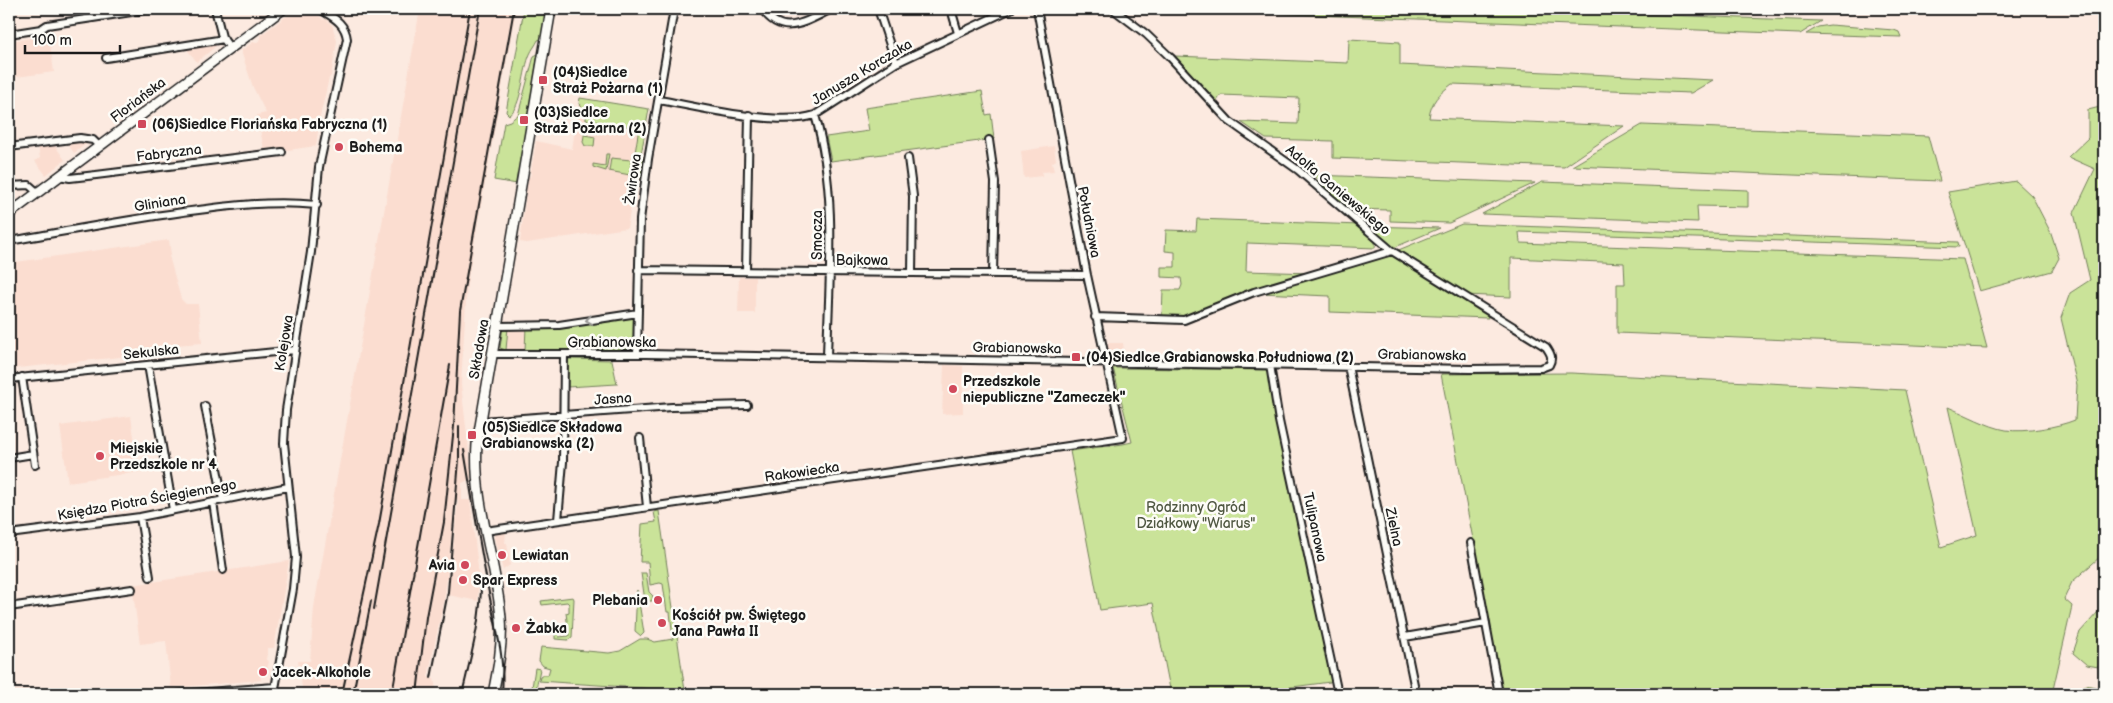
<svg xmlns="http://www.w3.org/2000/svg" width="2113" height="703" font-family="'Balsamiq Sans',sans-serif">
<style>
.built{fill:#fbddd0}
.green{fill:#cae399;stroke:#73805a}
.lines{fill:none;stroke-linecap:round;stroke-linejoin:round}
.street-casing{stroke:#1c1c1c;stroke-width:10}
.secondary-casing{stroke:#1c1c1c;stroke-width:12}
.street{stroke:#fdfcf7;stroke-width:6}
.secondary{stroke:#fdfcf7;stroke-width:9}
.rail{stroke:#1c1c1c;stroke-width:2}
.oneway{stroke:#989794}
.poi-dot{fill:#d1495b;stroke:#fdfcf7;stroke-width:2}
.labels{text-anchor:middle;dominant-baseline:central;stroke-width:5;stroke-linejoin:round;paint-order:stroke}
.poi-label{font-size:14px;font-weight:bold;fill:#1c1c1c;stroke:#fdfcf7;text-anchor:start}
.street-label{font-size:14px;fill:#1c1c1c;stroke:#fdfcf7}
.park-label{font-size:14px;fill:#505842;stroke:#fdfcf7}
</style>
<rect width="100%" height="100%" fill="#fceae0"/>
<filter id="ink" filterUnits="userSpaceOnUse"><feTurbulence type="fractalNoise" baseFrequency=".02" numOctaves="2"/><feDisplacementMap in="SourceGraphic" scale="10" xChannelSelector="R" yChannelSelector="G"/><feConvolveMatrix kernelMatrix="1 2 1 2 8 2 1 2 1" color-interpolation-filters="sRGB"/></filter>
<g filter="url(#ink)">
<path class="built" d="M296 9H308L317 13 323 20 326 19 332 25 337 41 331 76 329 78 320 117 316 146 288 150 284 148 264 149 257 115 266 113 253 87 241 51 253 42 256 43 261 39V35Z
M420 9H516L467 284 461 384 472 478 462 483V500H456L445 595 428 677 434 679 437 694H303L298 661H310L314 607Z
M49 36 54 72 16 77 10 41Z
M215 44 216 46 197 62 185 47Z
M580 98 649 109 627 228 527 243 520 242 528 177H530L536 141 572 149Z
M79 140 90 141 74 153 66 142Z
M53 143 65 160 46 175 35 161 40 158 38 145Z
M1054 146 1056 160 1052 163 1054 171 1042 172V176L1024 178 1021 151Z
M169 240 171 255 169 256 181 299 186 304H198L202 343 175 345 176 351 9 369V263Z
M739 277H755V313H738Z
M508 327H526L525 350H506Z
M1107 343H1123L1125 359 1111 358Z
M944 365 963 366V413L942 414Z
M131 416 139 472 68 482 60 426Z
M458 500H470L478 567V601L448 595Z
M506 532 505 543H507L510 565 503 570 494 534Z
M289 561 274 648H268L266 660 269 661 266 675H260L261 680 171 688 166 641 140 644 132 585Z"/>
<path class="green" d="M524 9H548L542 39 538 40C536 45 532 49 530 54 523 69 522 107 509 115L506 112Z
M1161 9H1503L1821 21 1800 34Z
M1830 25 1894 30 1899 32 1901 37 1806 34 1818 27Z
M1349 39 1400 42V65L1713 80 1691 93 1452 84C1439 94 1431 101 1429 118L1624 126 1564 167 1333 158V141L1266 139 1241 122 1298 124 1299 98 1221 95 1217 101 1175 56 1348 63Z
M538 54 517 184 494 180 504 123 510 121 518 115 534 56Z
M982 91 986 115 991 114 994 139 831 161 826 137 869 131 865 108Z
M580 98 649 109 641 155 635 153 639 128 586 120V111L579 104Z
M2104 106V574L2101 556 2072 582 2064 599 2072 606 2052 694H1503L1441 374 1571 373 1905 390 1941 547 1977 535 1948 407C1965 414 1988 427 2006 430 2024 433 2058 427 2075 420L2077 385 2061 318 2070 293 2090 280 2074 213 2095 169 2068 157 2088 138V110Z
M586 123 585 135 595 137 594 146H585L583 142Z
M1642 125 1928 136 1940 181 1572 166Z
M606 154H609L606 171 593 167V164L605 166Z
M635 157 644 159 641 178 631 175 634 158Z
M611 158 631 160 630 175 609 171Z
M1313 175 1535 183 1449 223 1390 221V210L1347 209 1316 181 1319 180Z
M2016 181 2032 196 2050 231 2059 258 2052 271 1979 291 1948 192Z
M1542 182 1748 190V207L1697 206 1698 222 1482 214Z
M1197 219 1360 225C1368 232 1377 236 1375 248L1247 243 1246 271 1313 273 1183 317H1162L1163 290H1180L1182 285 1181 278 1161 277V267H1175V252L1165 251 1166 230 1196 231Z
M1462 224 1958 242 1959 247 1519 232 1520 243 1963 259 1987 348 1617 333V284H1625L1624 263 1511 258V297L1465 295 1396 251Z
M1366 226 1440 228 1393 248Z
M1391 253 1486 311 1488 318 1330 312V296L1260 293Z
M626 316H630L635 319 634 343 629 349H573L571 347 569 351 525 350 526 327 542 326 545 329 600 322 604 319 607 321 623 319Z
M503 327H508L506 350 500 348Z
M567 359 612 360 617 384 567 387Z
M1113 368 1269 370 1331 679 1330 682 1240 694H1171L1153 603 1100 610 1070 451 1123 444 1132 442Z
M659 511 685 691 539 681 540 677 543 675H548L550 668 543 666 539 661 541 647 609 653 620 651 640 639H647L655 642 673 639 670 612H667L663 584 660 583 650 585 648 562H640L642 524 656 522 654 512Z
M641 573H646L649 592 653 596 652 601H645Z
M637 590 644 633 641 636 635 631Z
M573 597 574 599 572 637 568 640 555 639V632H558L559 637 569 636 566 613 569 612V604L567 602 542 605 541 601Z
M2104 597V668L2087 665 2073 653 2080 632 2098 612Z
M535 668 540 669 535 694H531Z
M2086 685 2104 689V694H2075Z"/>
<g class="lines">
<defs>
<path id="street" d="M215 9 222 37 230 48
M762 9C783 39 806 21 832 9
M878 9 896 63
M951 9 958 33
M9 34 41 29 47 25 151 9
M106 58 224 39
M659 100C699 107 778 127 815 115L896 63 1011 9
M815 115C838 193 829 277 827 357
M989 140 995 182 993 274
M9 147 80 138 93 140 99 146
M908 158 913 196 912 273
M59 176 70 178 96 175 282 152
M9 186 29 185 37 192
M9 241C67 231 125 220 183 212 228 206 271 200 317 205
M638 270 1087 275
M746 271 749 115
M1095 317 1184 320 1254 292 1392 251
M497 326 559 325 638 313
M492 354H646L1470 369 1541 368 1549 365C1553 358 1551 354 1546 347L1392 251 1298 170 1229 121 1170 57 1146 34 1113 9
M637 354 640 220 648 159 674 9
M148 365 173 510
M1270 365 1279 421 1338 694
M1348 366 1416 694
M22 377 35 465
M9 379 295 350
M205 406 223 500
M481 421 672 407 747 405
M640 438 647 507
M9 458 33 454
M213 502 223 570
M140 517 150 577
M558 520 563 462 564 354
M485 531 1123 438 1087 275 1037 9
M9 534 140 517 288 487
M1471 543 1499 694
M9 607 132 589
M1405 637 1486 623
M179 694 275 687
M274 694 293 589 296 557 284 443 286 410 311 252 319 167 347 39C345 22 332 17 320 9"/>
<path id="secondary" d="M9 214 283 9
M493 694C498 669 503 644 501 618 496 559 473 504 477 444L551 9"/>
</defs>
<use href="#street" class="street-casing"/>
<use href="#secondary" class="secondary-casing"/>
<use href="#street" class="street"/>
<use href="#secondary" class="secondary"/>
<path class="rail" d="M464 450C472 498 480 545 489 593 496 632 505 653 502 694
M374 609 480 9
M431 678 448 592 459 460V426
M342 694 379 524 470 9
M353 694 371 601
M392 694 450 365
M417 694 426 617 444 522 454 426 460 311 514 9
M462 694C471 656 482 617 481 578"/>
</g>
<defs><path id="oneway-chevron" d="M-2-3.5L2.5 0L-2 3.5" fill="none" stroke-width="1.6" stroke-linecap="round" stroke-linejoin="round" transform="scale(1.25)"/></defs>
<use class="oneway" href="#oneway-chevron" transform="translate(589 320) rotate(171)"/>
</g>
<g class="poi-dot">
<rect x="538" y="75" width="10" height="10" rx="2.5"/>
<rect x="519" y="115" width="10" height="10" rx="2.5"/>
<rect x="137" y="119" width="10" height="10" rx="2.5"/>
<circle cx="339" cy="147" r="5"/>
<rect x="1071" y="352" width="10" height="10" rx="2.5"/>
<circle cx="953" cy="389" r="5"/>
<rect x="467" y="430" width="10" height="10" rx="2.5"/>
<circle cx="100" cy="456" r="5"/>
<circle cx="502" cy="555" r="5"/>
<circle cx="465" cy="565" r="5"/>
<circle cx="463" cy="580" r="5"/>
<circle cx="658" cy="600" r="5"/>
<circle cx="662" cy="623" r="5"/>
<circle cx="516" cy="628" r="5"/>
<circle cx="263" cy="672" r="5"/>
</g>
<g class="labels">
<g class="poi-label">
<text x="553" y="72">(04)Siedlce<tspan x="553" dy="16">Straż Pożarna (1)</tspan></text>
<text x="534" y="112">(03)Siedlce<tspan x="534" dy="16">Straż Pożarna (2)</tspan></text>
<text x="152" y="124">(06)Siedlce Floriańska Fabryczna (1)</text>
<text x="349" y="147">Bohema</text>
<text x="1086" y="357">(04)Siedlce Grabianowska Południowa (2)</text>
<text x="963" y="381">Przedszkole<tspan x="963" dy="16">niepubliczne "Zameczek"</tspan></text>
<text x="482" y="427">(05)Siedlce Składowa<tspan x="482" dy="16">Grabianowska (2)</tspan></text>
<text x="110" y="448">Miejskie<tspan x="110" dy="16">Przedszkole nr 4</tspan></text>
<text x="512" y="555">Lewiatan</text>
<text x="455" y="565" text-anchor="end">Avia</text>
<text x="473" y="580">Spar Express</text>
<text x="648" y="600" text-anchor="end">Plebania</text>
<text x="672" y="615">Kościół pw. Świętego<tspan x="672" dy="16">Jana Pawła II</tspan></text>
<text x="526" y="628">Żabka</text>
<text x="273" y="672">Jacek-Alkohole</text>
</g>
<g class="street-label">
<text transform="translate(862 72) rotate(-31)">Janusza Korczaka</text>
<text transform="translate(138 100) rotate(-37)">Floriańska</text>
<text transform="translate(169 153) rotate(-7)">Fabryczna</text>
<text transform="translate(633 179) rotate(-82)">Żwirowa</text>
<text transform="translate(1338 190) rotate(40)">Adolfa Ganiewskiego</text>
<text transform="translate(160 203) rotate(-9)">Gliniana</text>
<text transform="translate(1089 222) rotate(79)">Południowa</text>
<text transform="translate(817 235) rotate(-90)">Smocza</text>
<text x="862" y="260">Bajkowa</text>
<text x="612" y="342">Grabianowska</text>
<text transform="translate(284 343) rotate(-81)">Kolejowa</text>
<text transform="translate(1017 348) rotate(1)">Grabianowska</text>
<text transform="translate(479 349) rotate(-80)">Składowa</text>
<text transform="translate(151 352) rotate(-6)">Sekulska</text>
<text transform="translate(1422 355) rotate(1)">Grabianowska</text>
<text transform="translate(613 399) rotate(-4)">Jasna</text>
<text transform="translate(802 472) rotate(-8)">Rakowiecka</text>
<text transform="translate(147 500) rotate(-10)">Księdza Piotra Ściegiennego</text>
<text transform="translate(1315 527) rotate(78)">Tulipanowa</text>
<text transform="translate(1394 527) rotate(78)">Zielna</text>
</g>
<g class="park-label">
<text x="1196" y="507">Rodzinny Ogród<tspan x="1196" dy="16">Działkowy "Wiarus"</tspan></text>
</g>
</g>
<rect width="2113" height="703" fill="none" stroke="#fdfcf7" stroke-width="30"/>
<rect x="15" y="15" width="2083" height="673" fill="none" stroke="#1c1c1c" stroke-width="2" filter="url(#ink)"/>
<path d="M25 45v8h95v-8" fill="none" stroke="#1c1c1c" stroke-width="2.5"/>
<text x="32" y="45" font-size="15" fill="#1c1c1c" stroke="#fdfcf7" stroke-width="4" paint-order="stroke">100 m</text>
</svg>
